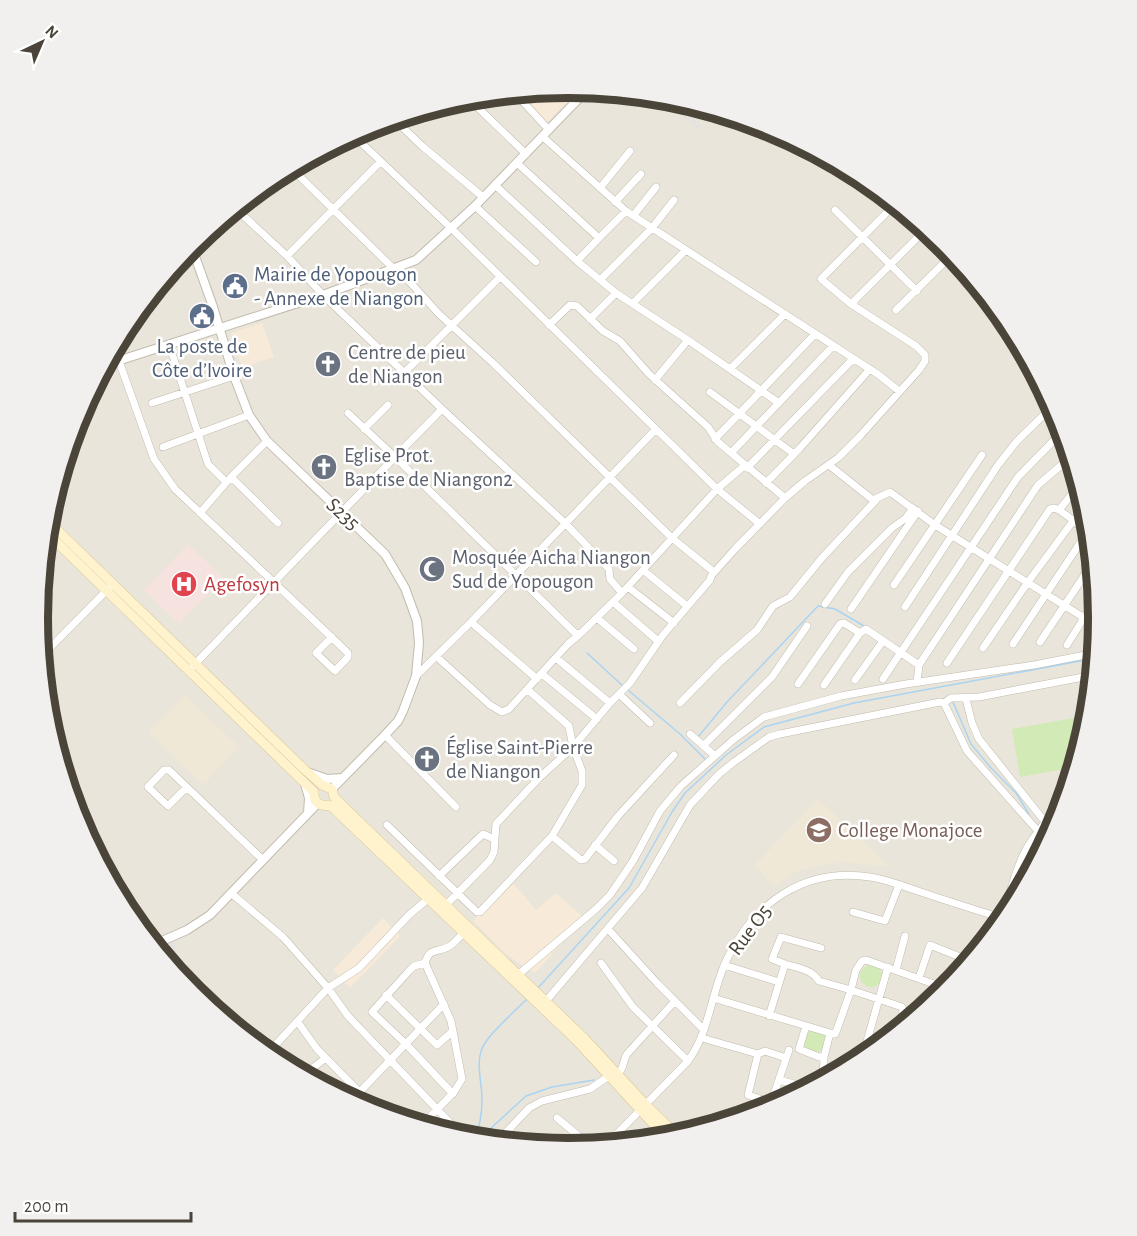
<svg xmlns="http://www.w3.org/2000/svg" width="1137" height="1236" font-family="'Alegreya Sans',sans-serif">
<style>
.residential{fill:#eae5da}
.commercial{fill:#f7ead8}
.education{fill:#efe8d6}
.medical{fill:#f6e3e0}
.green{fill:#d2eab5}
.parking{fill:#e5e3e0}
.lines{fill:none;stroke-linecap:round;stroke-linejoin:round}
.stream{stroke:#a9d4f2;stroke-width:1.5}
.minor-casing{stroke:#c2bbae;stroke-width:8}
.tertiary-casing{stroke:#c2bbae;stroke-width:10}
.secondary-casing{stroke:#d6c79b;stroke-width:10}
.minor{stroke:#fff;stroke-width:7}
.tertiary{stroke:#fff;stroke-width:8}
.secondary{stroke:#fff3cd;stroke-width:9}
.labels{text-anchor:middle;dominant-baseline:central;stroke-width:5;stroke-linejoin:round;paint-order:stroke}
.service-label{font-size:21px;fill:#4e5e75;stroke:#fff;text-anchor:start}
.worship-label{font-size:21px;fill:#5b616d;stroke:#fff;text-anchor:start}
.street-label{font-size:21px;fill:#4b4439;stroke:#fff}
.health-label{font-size:21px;fill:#be3a42;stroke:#fff;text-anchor:start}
.education-label{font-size:21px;fill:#785e54;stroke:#fff;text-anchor:start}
.rim{fill:none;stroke:#4b4439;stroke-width:8}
</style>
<rect width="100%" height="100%" fill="#f6f3ec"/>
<path class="residential" d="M40 618a529 529 0 1 1 1058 0a529 529 0 1 1-1058 0Z"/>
<path class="commercial" d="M556 88 569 100 545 124 516 96 519 92Z
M983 291 1010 323 1023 347 974 302Z
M262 323 274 357 242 367 231 333Z
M513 883 536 910 556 893 584 918 535 973 507 955 473 921Z
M383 918 400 936 350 988 333 970Z"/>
<path class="education" d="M185 695 239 747 203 785 148 732Z
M818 799 890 867 842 862 800 870 773 886 755 865Z"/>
<path class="medical" d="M188 544 223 578 179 624 144 590Z"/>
<path class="green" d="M1085 716 1087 728 1076 767 1020 777 1012 729Z
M860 976a11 11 0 1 1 22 0a11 11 0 1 1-22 0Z
M804 1041a11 11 0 1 1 22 0a11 11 0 1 1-22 0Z"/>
<path class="parking" d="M661 96 671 97 702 127 698 131Z
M173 940 179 954 165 960 155 947Z"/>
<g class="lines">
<path class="stream" d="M587 653 624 687
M628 690 680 734 707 761
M953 702 971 744 991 768 1016 793 1029 814
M698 737 727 702 818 606 835 609 864 626
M537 989 629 888 672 812 685 793 726 755 764 727 854 703 1096 658
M474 1140C480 1127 482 1113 482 1099 482 1081 474 1059 485 1043 493 1030 515 1011 527 999
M478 1140 526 1096 552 1087 594 1080"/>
<defs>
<path id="minor" d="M561 88 575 103
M514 92 549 130
M467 97 526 154
M394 119 422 146 483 197
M352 134 452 229 717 489 760 524
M543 137 626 211 879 375 899 391
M517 163 599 238 626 211
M290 167 394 269
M495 185 577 261 616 293 688 340 779 403
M600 188 630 151
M615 202 641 174
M475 206 536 262
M235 208 287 256 323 295 442 409 566 524 609 569 610 579 622 593
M835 210 917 291
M633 216 656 187
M287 256 380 162
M577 261 599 238
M397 268 439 314 493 363 672 538 714 572
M600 280 652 228 674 200
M159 284 161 289
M633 303 686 250
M851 304 927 228
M896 310 953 254
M590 319 616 293
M549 325 570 305 577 306 603 331 620 341 649 374 708 427 718 442 785 498
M169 344 208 464 226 482
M114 347 154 459 175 489C233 544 291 598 348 653V657L335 671 316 653 332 637
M730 369 785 314
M404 373 500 277
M655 380 688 340
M710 392 794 454
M152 403 234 376
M442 409 395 457 574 632 580 634 622 593 717 489 744 466
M364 429 388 405
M715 439 815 334
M163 447 249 415
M731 453 833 346
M829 465 873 500 890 492 935 525 1099 627
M747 468 853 359
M231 477 278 523
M766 483 800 448 870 369
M1059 510 1080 484
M200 513 231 477 267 441
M1077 524 1088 512
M643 570 687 606
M894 585 982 455
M628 587 674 623
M613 602 658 641
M825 604 848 572 892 528 906 518 913 508
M905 607 998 465 1017 441 1054 405
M851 609 918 511
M597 618 634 649
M471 622 537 679
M1040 642 1094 561
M1013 644 1088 531
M1067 645 1097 597
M983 648 1028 582 1073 521
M41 657 109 588
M437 657 490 705 502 712 509 709 568 644 580 634
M556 658 610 703
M947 663 1050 509 1054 508 1059 510 1091 533
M919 665 1038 485 1072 456
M193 666 395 457 348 413
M542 674 597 719
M416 676 471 622 656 429
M883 679 1018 477 1064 430
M855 680 883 641
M798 684 840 624 844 623 860 633
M824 685 860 633 866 629 919 665 917 682
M619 694 650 723
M966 699 972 723 979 739 1046 823
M680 703 720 662 757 630 773 606 790 597 821 559 876 500
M944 703 951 698 979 697 1094 675
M690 734 714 755
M385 735 456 807
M703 746 772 677 807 626
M186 788 168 806 148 787 164 770H169L263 860
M387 825 477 912H480L552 836 582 785V771L573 747 569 726 528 690
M1042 826 1051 836
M552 836 581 860 585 859 618 816 674 755
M595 845 614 861
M439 876 483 834 494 839
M231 893 283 937 328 988 348 1016 456 1129
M444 907 490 860 494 852 496 824 539 778 573 747 610 703 630 683 663 635 710 580 711 576 735 549 785 498 805 481 838 458 860 436 919 370 925 361V355L916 346 851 304 821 279 896 203
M853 912 885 921 899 885
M1000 926C1014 884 1019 835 1062 813
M608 929 657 983 704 1030
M425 963 414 966 408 972 372 1012 406 1044 453 1094
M601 963 633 1007 688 1061
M785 964C798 968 811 969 819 981L851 990 836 1032 835 1034 830 1033
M724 965 779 982
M896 970 905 936
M519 974 596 909 610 895 633 861 660 811 681 786 733 740 764 717 841 696 906 684 1034 665 1096 653
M919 978 930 945 970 961
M386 995 437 1045 453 1031
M713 998 830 1033 824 1057 823 1081
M546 1001 642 888 690 805 719 774 734 762 769 737 780 734 940 702 944 703 967 751 1038 831
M769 1016 785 964 772 959 781 937 821 948
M297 1021 317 1049 380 1113
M806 1026 799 1049 819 1057H824
M900 1029H898L903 1011 902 1007 851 990 856 970 862 961 866 960 948 989
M702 1038 758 1054 765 1051 786 1058
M867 1041 888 967
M267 1054 328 988 359 968 409 915 428 899
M758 1054 748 1095 771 1103
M308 1072 322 1085
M618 1074C625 1067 622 1061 627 1054L675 1001
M303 1075 326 1058
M779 1080 809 1088
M351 1101 444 1004
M778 1105 771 1103 789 1050
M557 1118 592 1147
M421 1126 454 1092 462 1079 451 1021 425 963C430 947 436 953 448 947 454 944 459 938 463 933
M497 1142 529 1108 542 1101 590 1089 609 1076
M606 1145 688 1061C710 1031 711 992 727 959 755 902 805 867 870 877 886 879 902 886 918 891 947 901 976 910 1005 919
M536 1146 542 1142 549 1147"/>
<path id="tertiary" d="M191 245 212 304 234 376 249 415 267 441 385 554 405 588 417 621 419 643 416 676 403 711 398 721 385 735 332 789
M105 365 323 295 416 260 475 206 588 89
M310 773 327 779 342 778
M305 784 309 798 308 813
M153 945 187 930 210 915 317 804"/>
<path id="secondary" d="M47 520 304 769 322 785 332 789 334 797 347 810 585 1039 645 1104 679 1137
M46 532 314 792C313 802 320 807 329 805L334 809 577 1041 667 1139"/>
</defs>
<use href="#minor" class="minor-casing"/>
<use href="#tertiary" class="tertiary-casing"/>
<use href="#secondary" class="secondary-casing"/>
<use href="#minor" class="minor"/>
<use href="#tertiary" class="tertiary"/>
<use href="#secondary" class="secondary"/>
</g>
<defs>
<symbol id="civic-disc" viewBox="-11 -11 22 22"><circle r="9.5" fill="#5c6f8a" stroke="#fff"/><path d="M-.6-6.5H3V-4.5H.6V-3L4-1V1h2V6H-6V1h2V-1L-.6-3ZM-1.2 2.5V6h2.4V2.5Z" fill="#fff"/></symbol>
<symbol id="church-disc" viewBox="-11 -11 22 22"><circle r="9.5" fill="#6b7280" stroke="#fff"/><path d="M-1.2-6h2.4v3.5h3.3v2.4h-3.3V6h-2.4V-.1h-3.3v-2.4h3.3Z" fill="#fff"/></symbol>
<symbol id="mosque-disc" viewBox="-11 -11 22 22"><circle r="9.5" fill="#6b7280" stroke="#fff"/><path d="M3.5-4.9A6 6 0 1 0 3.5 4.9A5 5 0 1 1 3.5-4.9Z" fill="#fff"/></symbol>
<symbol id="hospital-disc" viewBox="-11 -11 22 22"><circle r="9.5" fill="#e0444e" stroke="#fff"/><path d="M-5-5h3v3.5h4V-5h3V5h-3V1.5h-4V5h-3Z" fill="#fff"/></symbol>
<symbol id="university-disc" viewBox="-11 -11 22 22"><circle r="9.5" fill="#8d6e63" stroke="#fff"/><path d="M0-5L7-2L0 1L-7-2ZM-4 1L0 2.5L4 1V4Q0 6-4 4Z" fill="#fff"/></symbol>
</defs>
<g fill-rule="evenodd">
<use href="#civic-disc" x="220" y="271" width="30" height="30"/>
<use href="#civic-disc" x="187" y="301" width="30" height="30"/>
<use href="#church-disc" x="313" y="349" width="30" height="30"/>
<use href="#church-disc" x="309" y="452" width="30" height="30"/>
<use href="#mosque-disc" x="417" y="554" width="30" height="30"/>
<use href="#hospital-disc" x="169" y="569" width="30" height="30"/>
<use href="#church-disc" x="412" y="744" width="30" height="30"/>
<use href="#university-disc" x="804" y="815" width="30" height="30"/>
</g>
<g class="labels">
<g class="service-label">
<text x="254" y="274">Mairie de Yopougon<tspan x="254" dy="24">- Annexe de Niangon</tspan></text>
<text x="202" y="346" text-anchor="middle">La poste de<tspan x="202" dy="24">Côte d’Ivoire</tspan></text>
</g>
<g class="worship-label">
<text x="348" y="352">Centre de pieu<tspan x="348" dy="24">de Niangon</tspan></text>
<text x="344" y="455">Eglise Prot.<tspan x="344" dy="24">Baptise de Niangon2</tspan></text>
<text x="452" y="557">Mosquée Aicha Niangon<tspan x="452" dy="24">Sud de Yopougon</tspan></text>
<text x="446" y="747">Église Saint-Pierre<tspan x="446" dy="24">de Niangon</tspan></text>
</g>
<g class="street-label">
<text transform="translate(343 514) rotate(42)">S235</text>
<text transform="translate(750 930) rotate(-53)">Rue O5</text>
</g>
<g class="health-label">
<text x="204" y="584">Agefosyn</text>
</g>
<g class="education-label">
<text x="838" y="830">College Monajoce</text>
</g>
</g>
<path d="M0 0H1137V1236H0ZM48 618a520 520 0 1 1 1040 0a520 520 0 1 1-1040 0Z" fill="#f1f0ef" fill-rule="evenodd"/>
<path class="rim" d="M48 618a520 520 0 1 1 1040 0a520 520 0 1 1-1040 0Z"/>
<g transform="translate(42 42) rotate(44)" stroke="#ffffff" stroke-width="4.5" paint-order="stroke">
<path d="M0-4.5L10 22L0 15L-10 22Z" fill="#4b4439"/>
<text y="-9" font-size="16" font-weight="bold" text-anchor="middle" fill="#4b4439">N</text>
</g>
<path d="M15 1212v9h176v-9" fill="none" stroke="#4b4439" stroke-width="3"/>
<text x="24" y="1212" font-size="18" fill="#4b4439" stroke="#ffffff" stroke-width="4.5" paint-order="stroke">200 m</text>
</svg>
